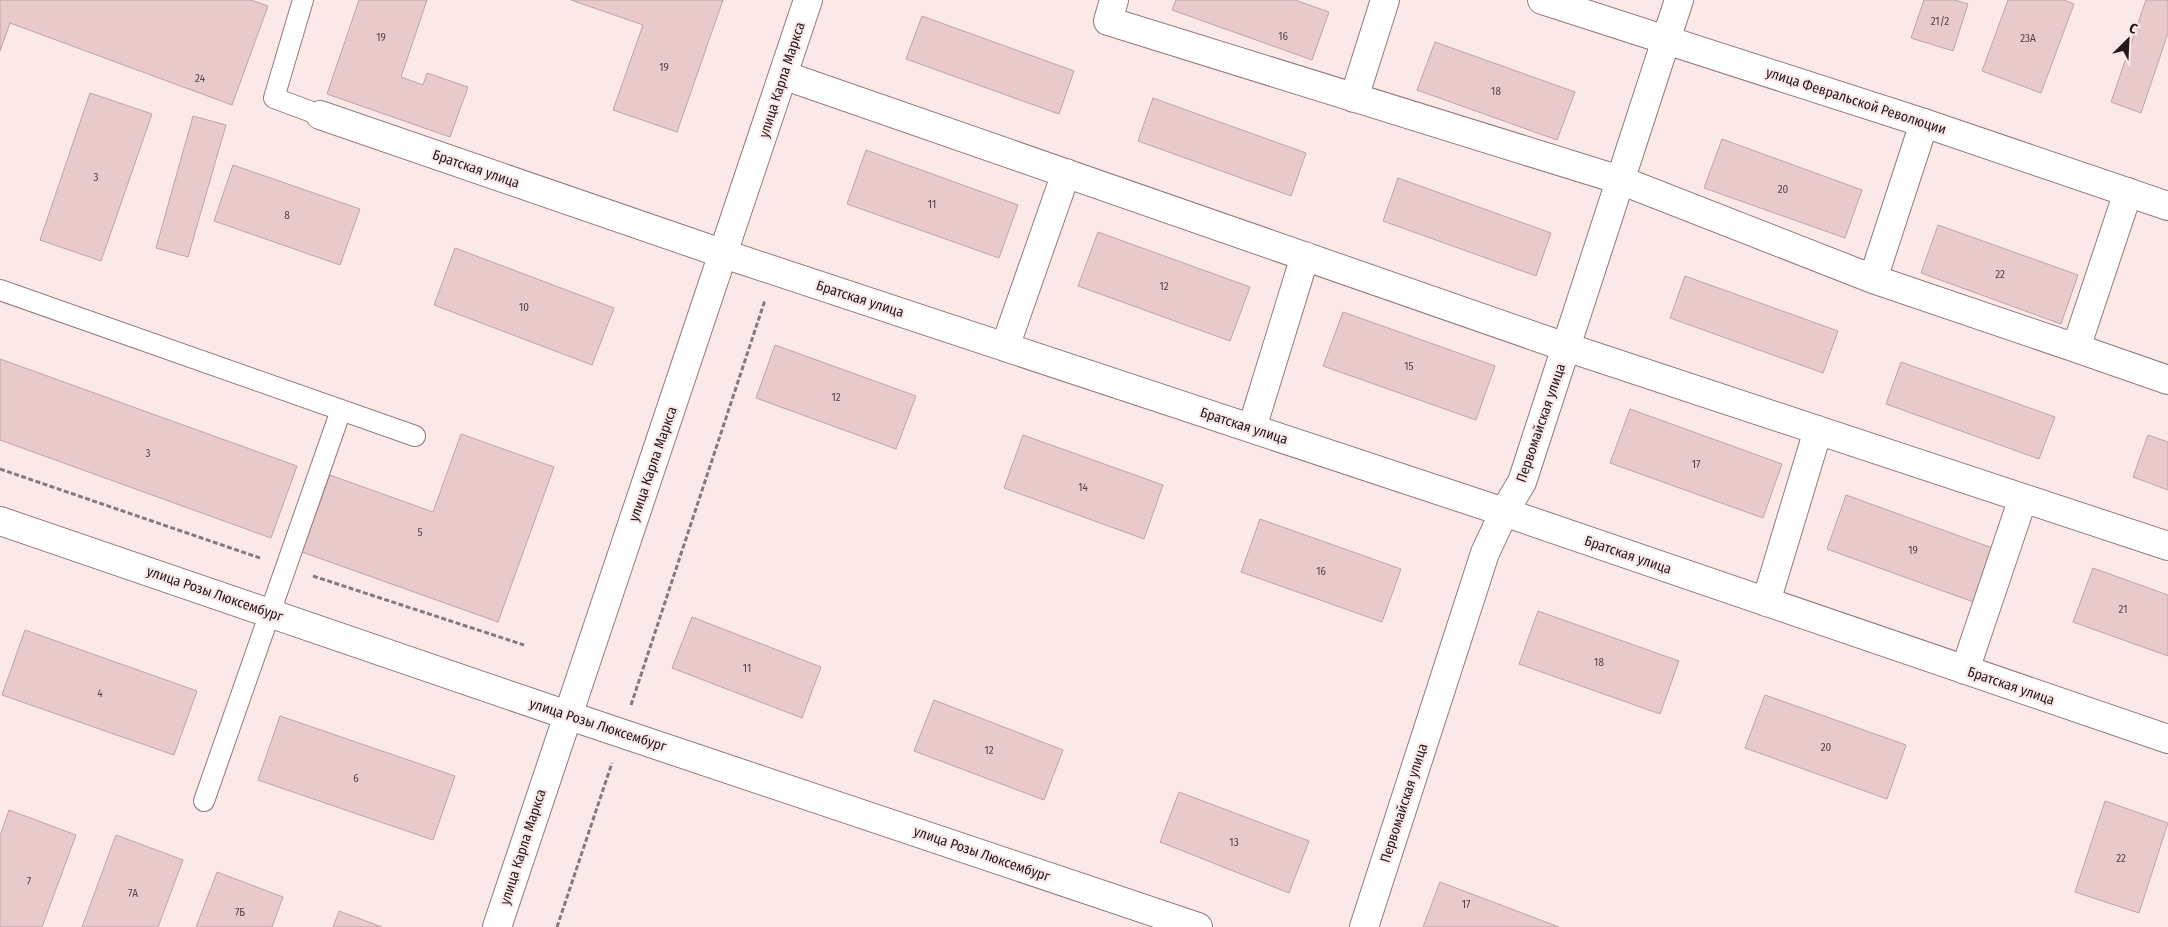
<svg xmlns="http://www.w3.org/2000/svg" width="2168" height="927" font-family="'Fira Sans Condensed',sans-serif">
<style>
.building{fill:#e8cacb;stroke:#c0a3a4}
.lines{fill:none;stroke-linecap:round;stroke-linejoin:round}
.service-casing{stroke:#957a7b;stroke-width:22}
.minor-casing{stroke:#957a7b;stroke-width:30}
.tertiary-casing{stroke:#957a7b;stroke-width:30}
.secondary-casing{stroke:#957a7b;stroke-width:30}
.path{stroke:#877979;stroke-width:3;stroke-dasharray:5 2.5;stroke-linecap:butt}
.service{stroke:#fff;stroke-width:20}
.minor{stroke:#fff;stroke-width:28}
.tertiary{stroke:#fff;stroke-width:28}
.secondary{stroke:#fff;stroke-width:28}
.labels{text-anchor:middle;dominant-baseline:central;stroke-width:4.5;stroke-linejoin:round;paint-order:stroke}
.number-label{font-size:11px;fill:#554546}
.street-label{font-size:14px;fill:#24191a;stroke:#fbe9e9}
</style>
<rect width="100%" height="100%" fill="#fbe9e9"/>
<path class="building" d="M0 0H251L268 6 232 105 10 23 0 51Z
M359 0H427L401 77 423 85 427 73 468 87 450 137 327 94Z
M571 0H723L677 132 613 110 643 25Z
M1176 0H1295L1329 12 1312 60 1172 10Z
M1924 0H1955L1968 4 1953 51 1911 38Z
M2008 0H2064L2074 4 2041 93 1982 71Z
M2146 0H2168V33L2141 113 2111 102Z
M922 16 1074 71 1059 114 906 59Z
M1435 42 1575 92 1557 140 1417 90Z
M90 93 152 114 101 261 40 240Z
M1153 98 1306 153 1291 196 1138 141Z
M193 116 226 125 188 257 156 248Z
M1722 139 1862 190 1845 238 1704 188Z
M866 150 1018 205 999 258 847 204Z
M233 165 360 209 340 265 214 221Z
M1398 178 1551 233 1536 276 1383 221Z
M1938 225 2078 275 2061 324 1921 273Z
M1098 232 1250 287 1230 341 1078 286Z
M455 248 614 308 592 365 434 305Z
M1685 276 1838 331 1823 373 1670 318Z
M1343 312 1495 366 1476 420 1323 366Z
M775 345 916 396 896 449 756 398Z
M0 359 297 466 271 538 0 440Z
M1901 362 2055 417 2039 459 1886 404Z
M1630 409 1782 464 1763 518 1610 463Z
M461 434 554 467 498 622 302 552 330 475 433 512Z
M1023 435 1163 485 1144 539 1004 488Z
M2148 435 2168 442V490L2133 477Z
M1846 495 1998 550 1979 604 1827 549Z
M1260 519 1401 569 1382 622 1241 572Z
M2093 568 2168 595V656L2073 622Z
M1538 611 1679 661 1660 714 1519 664Z
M692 617 821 667 802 718 672 668Z
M25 630 197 691 174 755 2 695Z
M1765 695 1906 745 1887 799 1745 748Z
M934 700 1063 750 1044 800 914 751Z
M280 716 455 776 433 840 258 780Z
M1179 792 1309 841 1289 893 1160 842Z
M2105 801 2168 823 2139 913 2075 892Z
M9 810 76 835 42 927H0V836Z
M116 835 183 860 158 927H82Z
M217 872 283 897 272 927H196Z
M1440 882 1559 927H1423Z
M339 911 382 927H333Z"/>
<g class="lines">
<defs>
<path id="service" d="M303 0 274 98 320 115
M0 290 415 436
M204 801 341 410"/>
<path id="minor" d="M1114 0 1108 21 1620 180 1873 279
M783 75 1554 343 2168 546
M1354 98 1385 0
M320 115 724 254 1504 512 2168 739
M1924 123 1873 279 2076 348 2128 192
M1005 347 1066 173
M2076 348 2168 380
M1252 428 1305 256
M1766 602 1818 430
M1965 670 2023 498
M1364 927 1485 553 1504 512 1522 482 1679 0"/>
<path id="tertiary" d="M1542 0 1924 123 2168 206
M0 521 567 715 1198 927"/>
<path id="secondary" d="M497 927 808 0"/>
</defs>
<use href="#service" class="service-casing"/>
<use href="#minor" class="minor-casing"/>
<use href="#tertiary" class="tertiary-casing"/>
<use href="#secondary" class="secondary-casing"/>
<path class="path" d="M0 469 260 558
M313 576 524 645
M631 705 765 300
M557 927 612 763"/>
<use href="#service" class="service"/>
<use href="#minor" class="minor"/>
<use href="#tertiary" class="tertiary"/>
<use href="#secondary" class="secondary"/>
</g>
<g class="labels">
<g class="number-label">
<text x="1940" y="21">21/2</text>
<text x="1283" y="36">16</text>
<text x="381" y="37">19</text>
<text x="2028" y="38">23А</text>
<text x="664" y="67">19</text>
<text x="200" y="78">24</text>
<text x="1496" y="91">18</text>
<text x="96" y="177">3</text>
<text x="1783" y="189">20</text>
<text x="932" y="204">11</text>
<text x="287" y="215">8</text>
<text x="2000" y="274">22</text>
<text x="1164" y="286">12</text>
<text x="524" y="307">10</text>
<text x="1409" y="366">15</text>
<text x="836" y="397">12</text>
<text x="148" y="453">3</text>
<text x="1696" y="464">17</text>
<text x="1083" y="487">14</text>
<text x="420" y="532">5</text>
<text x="1913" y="550">19</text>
<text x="1321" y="571">16</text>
<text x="2123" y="609">21</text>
<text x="1599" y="662">18</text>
<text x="747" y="668">11</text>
<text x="100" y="693">4</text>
<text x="1826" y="747">20</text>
<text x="989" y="750">12</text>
<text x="356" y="778">6</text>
<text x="1234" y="842">13</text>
<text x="2121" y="858">22</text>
<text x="29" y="881">7</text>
<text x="133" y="893">7А</text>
<text x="1466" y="904">17</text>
<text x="240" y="912">7Б</text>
</g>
<g class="street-label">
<text transform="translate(782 80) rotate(-72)">улица Карла Маркса</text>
<text transform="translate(1856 101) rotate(18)">улица Февральской Революции</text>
<text transform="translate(476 169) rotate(19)">Братская улица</text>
<text transform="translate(860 299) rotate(18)">Братская улица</text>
<text transform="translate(1541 423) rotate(-71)">Первомайская улица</text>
<text transform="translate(1244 426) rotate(18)">Братская улица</text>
<text transform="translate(653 464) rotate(-71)">улица Карла Маркса</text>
<text transform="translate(1628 555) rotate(19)">Братская улица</text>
<text transform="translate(215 594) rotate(19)">улица Розы Люксембург</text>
<text transform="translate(2011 686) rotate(19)">Братская улица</text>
<text transform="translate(598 725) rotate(18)">улица Розы Люксембург</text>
<text transform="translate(1404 803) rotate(-72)">Первомайская улица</text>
<text transform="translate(523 847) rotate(-72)">улица Карла Маркса</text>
<text transform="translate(982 854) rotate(19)">улица Розы Люксембург</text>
</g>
</g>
<g transform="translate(2128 40) rotate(24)" stroke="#fbe9e9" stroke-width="4" paint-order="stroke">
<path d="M0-4L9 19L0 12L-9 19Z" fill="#24191a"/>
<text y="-8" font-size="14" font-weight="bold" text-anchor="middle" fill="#24191a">С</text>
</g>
</svg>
